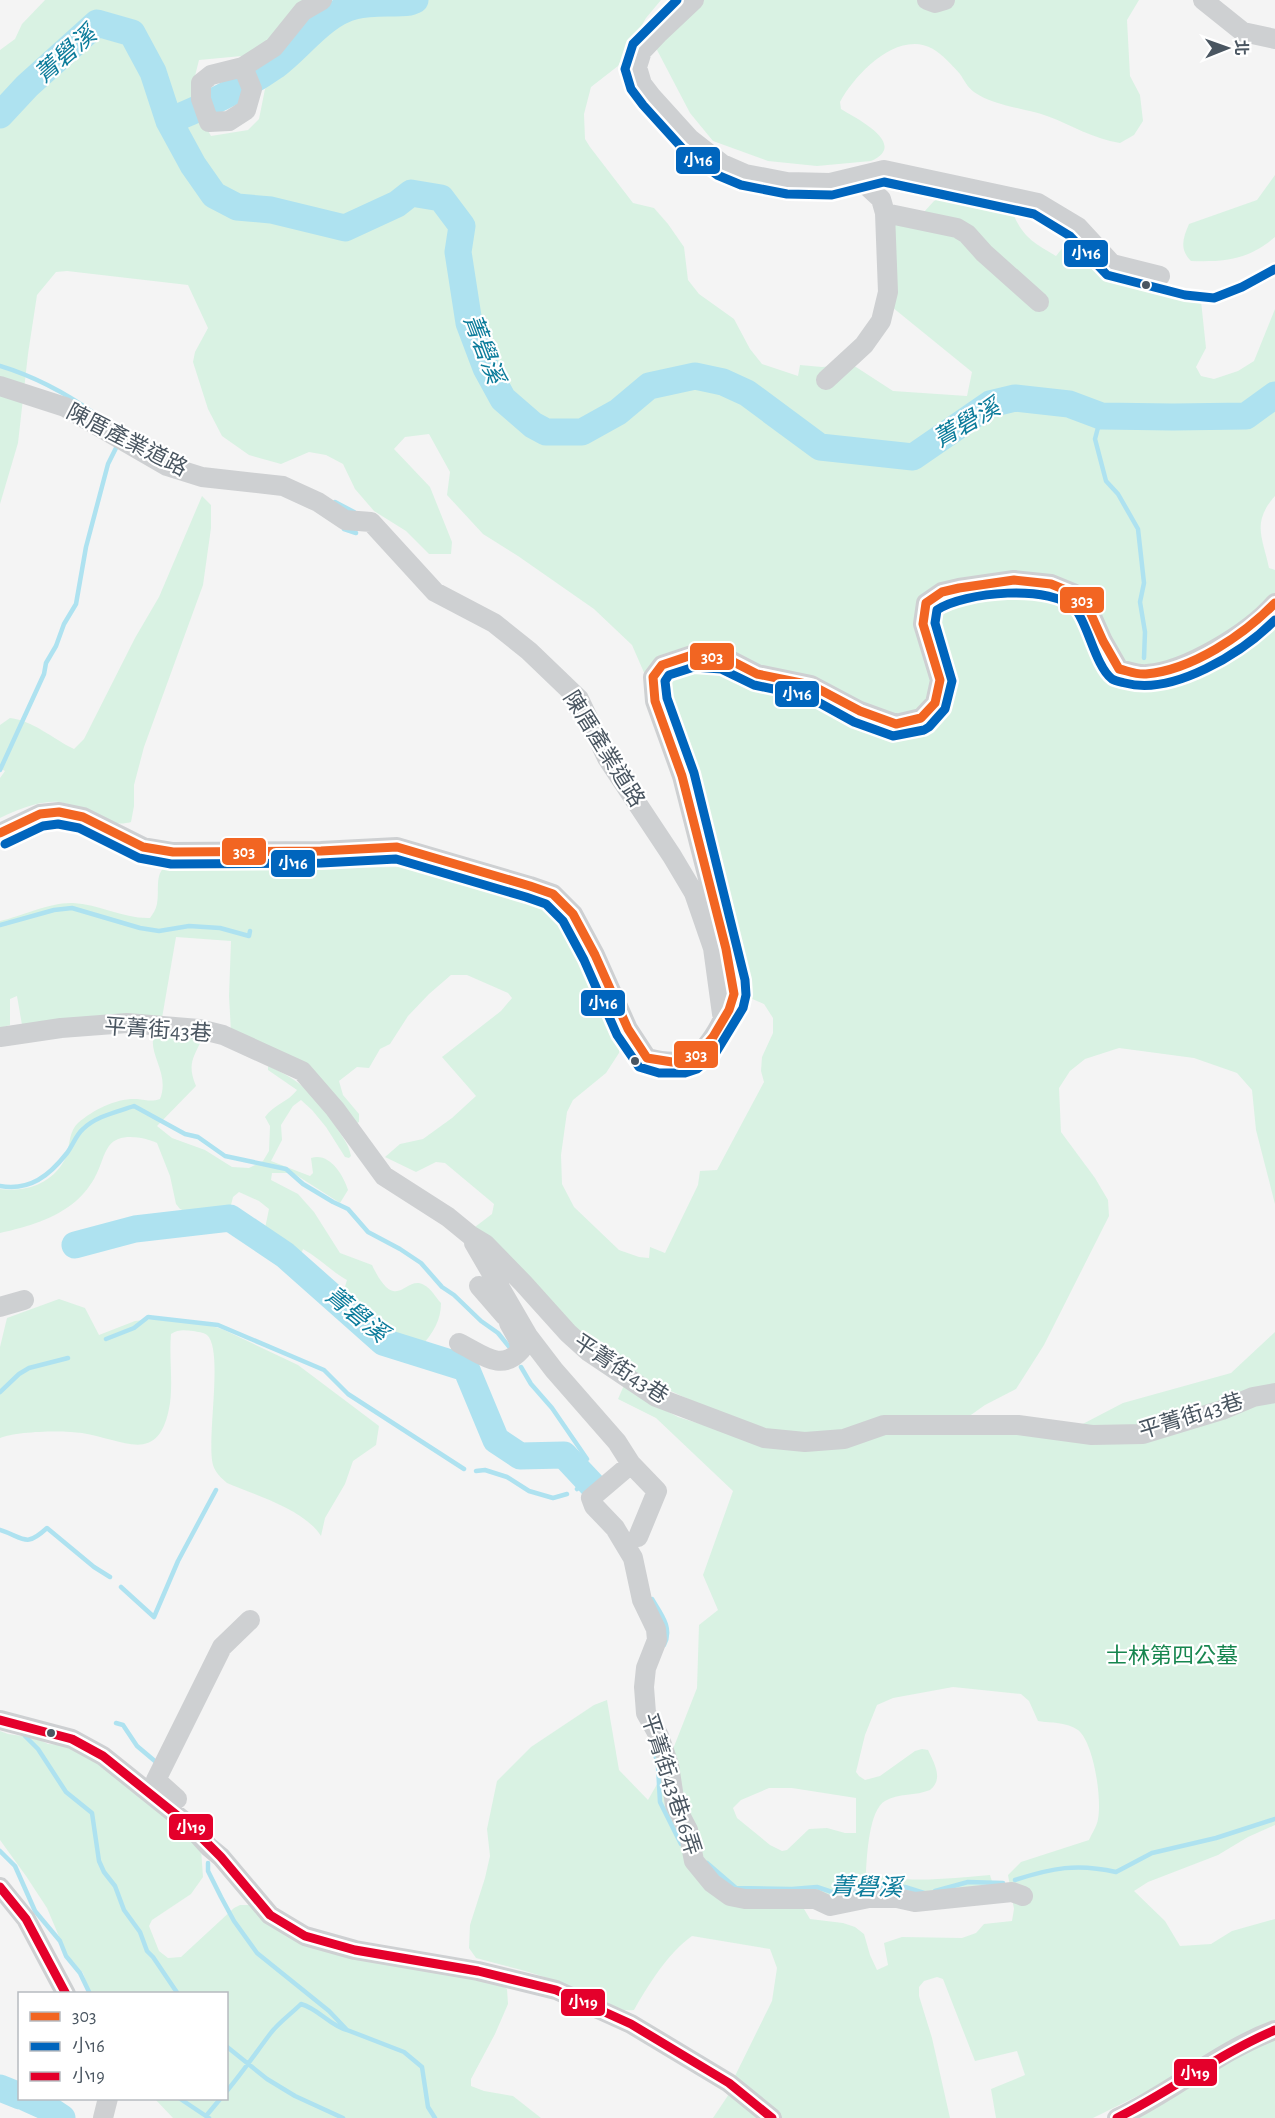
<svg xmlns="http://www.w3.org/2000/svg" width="1275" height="2118" font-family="'Alegreya Sans','Noto Sans TC',sans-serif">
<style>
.green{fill:#d9f2e3;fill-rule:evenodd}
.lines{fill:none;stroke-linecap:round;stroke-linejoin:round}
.stream{stroke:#aee2f0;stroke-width:4.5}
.river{stroke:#aee2f0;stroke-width:27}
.minor{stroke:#ced0d2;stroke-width:20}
.bus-1-casing{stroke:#fff;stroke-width:14}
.bus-2-casing{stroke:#fff;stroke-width:14}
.bus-3-casing{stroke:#fff;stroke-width:14}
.bus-1{stroke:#f26522;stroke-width:9}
.bus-2{stroke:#0065bd;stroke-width:9}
.bus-3{stroke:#e4002b;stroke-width:9}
.bus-dot{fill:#4a5661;stroke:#fff;stroke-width:2}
.labels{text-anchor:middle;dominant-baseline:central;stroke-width:4.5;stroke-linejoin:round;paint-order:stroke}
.street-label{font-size:22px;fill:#4a5661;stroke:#fff}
.park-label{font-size:22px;fill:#17864f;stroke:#fff}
.water-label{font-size:24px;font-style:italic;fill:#0c7c9b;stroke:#fff}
.line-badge{stroke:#fff;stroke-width:2}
.badge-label{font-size:16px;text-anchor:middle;font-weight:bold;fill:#fff}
</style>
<rect width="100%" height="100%" fill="#f4f4f4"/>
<path class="green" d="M45 0H314L267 47 242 56 199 60 193 84 202 120 211 136 248 130 259 119 265 89 277 68 303 38 330 16 343 11 410 5 425 0H661L646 18 618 66 591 87 584 114 585 139 590 147 633 203 654 208 668 224 684 247 688 280 699 294 734 319 750 349 762 364 798 376 800 365 822 367 844 365 856 367 893 391 967 396 972 372 892 307 891 219 924 212 934 201 947 195 984 200 1011 208C1021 236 1032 242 1056 256L1072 236 1092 260 1112 274 1190 290 1201 301 1206 348 1196 367 1201 376 1214 379 1238 371 1254 361 1275 309V496C1251 523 1263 538 1269 568L1275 570V1204L1256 1130 1252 1090 1237 1073 1194 1058 1119 1048 1085 1059 1070 1071 1059 1088 1061 1132 1095 1178 1108 1200 1109 1216 1044 1345 1016 1389 985 1405 968 1417 846 1433H762L625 1370 578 1337 471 1230 492 1214 494 1204 445 1163 436 1162 416 1172 385 1157 400 1144 423 1139 452 1118 476 1096 442 1057 501 1011 512 998 508 993 467 975H451L429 994 408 1016 390 1044 380 1049 369 1068 357 1067 339 1081 343 1095 359 1114V1122L355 1124 327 1092 231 1032 229 996 231 941 176 937 162 1018 22 1025 17 996 10 999V1025L0 1028V921C22 916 50 902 73 903 99 904 124 919 150 918 153 914 156 909 157 904 160 888 153 872 170 863L314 868 405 867 432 871 522 898 547 908 559 916 572 934 598 978 622 1031 619 1053 606 1073 573 1100 567 1112 561 1155 562 1184 574 1207 619 1250 639 1257 649 1258 650 1247 665 1253 698 1185 700 1171 717 1170 764 1082 761 1071 762 1057 773 1033V1018L764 1004 736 992 679 753 632 645 594 609 518 556 483 534 447 495 450 472 429 434 405 437 394 449 430 487 452 542 451 554H429L406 531 374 511 355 489 343 464 326 455 309 452 281 464 249 455 222 436 208 409 193 362 195 352 208 328 188 285 67 271 56 272 37 295 28 354 18 443 0 504V50L15 39 22 24Z
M685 0H1139L1127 20 1130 76 1140 95 1143 121 1134 135 1120 143C1093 139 1072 125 1047 116 1024 108 994 106 974 92 968 88 964 80 960 74 953 66 942 54 933 49 898 29 855 74 840 102L841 109C857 119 909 144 871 161L817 166 768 161 713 141 690 113 656 48Z
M1275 175V237C1248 260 1225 262 1191 261 1179 249 1183 238 1189 224L1257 200Z
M202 496 211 505V528L203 585 144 747 134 785V806L131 822C107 829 87 809 64 803 45 798 17 810 0 818V778L5 771 0 768V725L10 718C34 721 53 739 74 749L84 739 135 638 159 597Z
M156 1032 202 1039C193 1058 187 1065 196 1086L157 1126 172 1138 205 1150 232 1167 249 1168 263 1161 269 1151 270 1126 265 1117C274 1104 287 1103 297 1090L268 1070V1066C301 1080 317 1097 336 1127 342 1136 349 1145 351 1156L349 1158 345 1157 326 1127 312 1110 301 1100 293 1106 281 1125 282 1140 271 1161 310 1176 313 1173 311 1158C329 1152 343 1174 348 1190L340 1203 293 1173H272L271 1180 298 1194 314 1212 340 1253 372 1265C397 1317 405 1274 424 1285 431 1288 436 1298 441 1303 441 1321 433 1332 422 1346 414 1346 406 1345 398 1343 384 1337 353 1317 345 1303 341 1297 345 1287 347 1280 331 1271 319 1258 303 1249L299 1260H295L286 1252 263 1238 269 1209 259 1201 239 1192 233 1197 231 1205 225 1208 185 1211 180 1209 176 1204 170 1176 157 1143C144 1137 119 1132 109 1146 103 1154 101 1166 96 1175 92 1184 83 1195 76 1201 55 1219 27 1227 0 1233V1189C25 1192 50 1185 64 1161 71 1149 67 1134 78 1123 94 1109 117 1098 137 1099 146 1100 152 1102 160 1099 171 1072 144 1050 156 1032Z
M59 1299 85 1308 99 1335 135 1321 153 1319 208 1325 222 1329 298 1365 379 1426 376 1445 353 1461 345 1484 325 1518 321 1536C304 1509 255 1495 227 1483 221 1478 215 1472 213 1465 206 1439 224 1350 207 1335 203 1332 198 1332 193 1331 185 1330 178 1329 171 1334 169 1357 173 1380 170 1403 160 1467 125 1440 82 1433 64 1430 16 1431 0 1438V1347L7 1318Z
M1275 1332V1825L1248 1837 1218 1855 1148 1882 1134 1891 1165 1921 1180 1946 1211 1944 1232 1931 1275 1919V2024L1176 2077 1093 2118H996L991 2089 1025 2075 1017 2051 975 2061 943 1979 937 1977 924 1981 919 1987V1996L932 2038 950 2118H780L735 2076 772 2001 777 1968 770 1949 692 1936C667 1954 649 1984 634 2010 609 2013 584 1993 561 1983 534 1972 505 1966 476 1958L469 1948 470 1925 485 1878 490 1856 487 1829 497 1781 531 1747 594 1705 607 1700 619 1770 648 1800 664 1772 697 1688 699 1625 718 1610 703 1575 733 1491 656 1418 618 1399 625 1383 633 1393 678 1417 762 1443 895 1431 1075 1428 1123 1403 1231 1373ZM953 1687 1021 1694 1029 1701 1038 1721C1051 1723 1067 1722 1078 1730 1094 1743 1102 1799 1098 1819 1097 1826 1092 1833 1089 1840L1021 1862 1008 1875 1014 1909 1012 1921 984 1924 976 1933 962 1938 902 1937 884 1943 888 1965 877 1970 870 1955 864 1934 855 1927 843 1923 810 1919 804 1909 805 1900 994 1888 990 1875C951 1878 903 1885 866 1872 867 1855 869 1810 885 1801 898 1793 916 1796 930 1790 944 1779 934 1763 928 1750L922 1749 915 1751 880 1776 865 1780 859 1776 856 1772 865 1735 877 1705 893 1698ZM769 1788H792L856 1798V1833H845L827 1828 809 1829 787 1850 782 1851 770 1845 737 1818 733 1808 741 1800Z
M0 1731 8 1734 36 1738 48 1744 66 1745 114 1771 201 1849 203 1877 191 1894 152 1920 149 1926 159 1951 168 1958 181 1957 234 1908 240 1905H256L271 1921 497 1983 507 1989 508 2004 495 2034 471 2079V2086L484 2091 513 2096 541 2118H173L155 2099 226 2098V1994L90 1993 83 1973 66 1953 47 1908 26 1876 0 1840Z
M1275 2038V2118H1131L1236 2055Z
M729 2094 757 2118H713Z"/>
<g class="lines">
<path class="stream" d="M0 366C33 376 67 394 95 414
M1101 416 1095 439 1106 481 1118 494 1138 529 1144 583 1140 602 1145 632 1144 658
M335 502 354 512
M344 529 356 533
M0 770 44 674 46 663 56 646 64 624 76 604 86 547 108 464 116 448
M0 925 54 910 72 908 140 928 159 931 189 926 220 928 249 936 250 931
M0 1186C30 1191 49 1176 67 1153 73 1145 76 1135 83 1129 96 1116 117 1112 134 1106L185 1134 198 1137 225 1156 286 1169 303 1184 333 1202 348 1209 368 1232 400 1249 421 1263 442 1287 454 1295 481 1321 498 1333 511 1349
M106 1339 134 1328 148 1317 218 1325 324 1370 348 1394 464 1469
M521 1367 531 1384 552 1408 587 1459
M0 1392 19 1374 29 1368 68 1358
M476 1471 485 1470 507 1477 529 1491 553 1498 567 1494
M577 1489 594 1475
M0 1530C25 1538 25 1548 47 1528L94 1567 110 1577
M121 1587 154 1617 178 1561 216 1490
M652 1599C661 1614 673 1628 664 1645
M116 1723 123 1725 137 1746 156 1762
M25 1736 38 1749 66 1792 92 1813 99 1861 104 1872 115 1886 124 1910 140 1932 147 1951 153 1957 178 1994
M654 1750 658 1766 660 1802 681 1844
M0 1851 15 1866 35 1911 60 1941 66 1956 80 1973 90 1994
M208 1863V1871L221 1897 234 1921 257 1953 329 2011 347 2030 404 2052 422 2067 428 2107 435 2118
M707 1863 736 1888 792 1889 817 1887 835 1893 861 1887H905L924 1893
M1015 1880C1052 1868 1077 1863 1116 1872L1152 1853 1216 1838 1275 1819
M935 1891 968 1882 1003 1883
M226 2046 267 2079 295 2096 343 2118
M226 2092C242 2073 255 2054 270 2034 278 2023 291 2014 301 2004 319 2009 330 2026 347 2030
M179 2098 209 2118
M206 2116 221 2098"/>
<path class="river" d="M0 115 27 86 97 23 132 33 153 72 169 121 193 165 214 195 237 207 271 210 345 228 397 204 411 193 441 198 462 226 458 252 469 323 486 368 503 399 533 425 546 432H582L618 412 649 386 695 376 723 382 747 393 820 447 913 457 990 404 1015 398 1069 404 1101 416 1173 417 1246 416 1275 395
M169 121C206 106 242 89 275 66 301 47 322 14 355 6 372 2 392 4 410 2L415 0
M75 1245 135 1229 230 1218 285 1255 383 1342 466 1368 496 1440 520 1456 564 1455 593 1486
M0 2088 20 2096
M26 2098 44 2106 62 2118"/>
<path class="minor" d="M694 0 659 33 642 51 637 67 642 84 652 97 690 139 722 164 745 174 787 182 830 183 884 170 1038 203 1078 227 1112 264 1160 276
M927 0 935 3 945 0
M1203 0 1243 32 1275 39
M243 67 252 89 246 110 229 121 209 122 201 99V83L211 75 243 67 274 47 303 11 322 0
M885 213 957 228 967 234 984 253 1039 302
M826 380 864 345 881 321 888 292 885 213 881 199 868 187 852 178
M0 386 65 407 167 466 202 477 283 486 318 502 345 520 371 522 435 592 494 623 529 651 579 699 607 758 672 856 694 893 713 948 722 1014
M0 833 40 814 59 812 83 817 143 847 173 852 321 851 397 847 530 886 553 894 573 914 595 955 628 1029 647 1058C686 1068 701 1060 720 1025 723 1018 732 1008 733 1000 736 984 729 964 726 949L682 776 655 701 653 677 662 665 692 655 724 657 757 674 811 685 860 711 896 724 921 718 935 703 940 680 923 624 926 603 942 592 959 588 1014 580 1051 584 1073 593 1086 603 1103 641 1119 669C1128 671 1138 675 1147 674 1186 671 1249 633 1275 603
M0 1037 61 1028 127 1023 199 1029 223 1035 302 1071 335 1109 384 1176 448 1217 470 1235 485 1244 523 1283 568 1333 589 1352 656 1397 764 1438 805 1442 844 1439 884 1425H1018L1092 1435 1143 1434 1222 1410 1253 1397 1275 1393
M474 1243 528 1336 554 1370 617 1442 631 1464 657 1491 638 1537
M479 1286 505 1316
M0 1307 24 1300
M459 1343C482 1354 501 1373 521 1350L518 1339 509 1323
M631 1464 591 1498 594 1506 615 1528 633 1558 642 1600 656 1629 657 1640 646 1668 644 1687 646 1713 659 1736 669 1765 675 1805 688 1830 694 1861 712 1883 730 1896 745 1899H815L830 1906 869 1898H897L915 1902 1012 1892 1023 1896
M0 1720 72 1739 103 1756 189 1825 209 1847 221 1857 270 1915 305 1936 355 1950 478 1971 556 1990 631 2024 729 2083 772 2118
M177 1799 156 1780 222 1647 250 1620
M0 1887 26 1919 66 1994
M103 2118 108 2098
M1117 2118C1172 2093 1218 2051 1275 2030"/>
<defs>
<path id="bus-1" d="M0 833 40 814 59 812 83 817 143 847 173 852 321 851 397 847 530 886 553 894 573 914 595 955 628 1029 647 1058 672 1062 682 1061 699 1053 713 1037 729 1010 734 994 726 949 682 776 655 701 653 677 662 665 692 655 724 657 757 674 811 685 860 711 896 724 921 718 935 703 940 680 923 624 926 603 942 592 959 588 1014 580 1051 584 1073 593 1086 603 1103 641 1119 669C1128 671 1137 675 1146 674 1192 670 1244 635 1275 603"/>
<path id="bus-2" d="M677 0 633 44 625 69 631 89 643 105 682 148 717 175 741 185 787 194 832 195 884 182 1034 214 1070 236 1107 275 1185 295 1214 298 1242 287 1275 269
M5 844 43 826 58 824 79 828 139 858 171 864 321 863 396 859 526 897 546 904 563 921 584 960 617 1035 639 1067 659 1073H685L697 1069 715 1054 743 1008 746 995 745 980 694 773 667 698 665 681 669 675 694 667 721 669 754 685 807 696 854 722 893 736 924 730 929 727 945 709 952 681 935 623 937 610C963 592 1053 583 1076 610 1088 625 1096 667 1112 679 1115 681 1121 682 1125 683 1173 696 1242 653 1275 620"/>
<path id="bus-3" d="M0 1720 72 1739 103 1756 189 1825 221 1857 270 1915 305 1936 355 1950 478 1971 556 1990 631 2024 729 2083 772 2118
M0 1887 26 1919 66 1994
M1117 2118C1171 2091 1219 2054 1275 2030"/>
</defs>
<use href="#bus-1" class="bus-1-casing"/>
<use href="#bus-2" class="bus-2-casing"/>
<use href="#bus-3" class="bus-3-casing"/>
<use href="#bus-1" class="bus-1"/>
<use href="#bus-2" class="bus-2"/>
<use href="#bus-3" class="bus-3"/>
</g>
<g class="bus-dot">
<circle cx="1146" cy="285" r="5"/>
<circle cx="635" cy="1061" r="5"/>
<circle cx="51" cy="1733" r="5"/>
</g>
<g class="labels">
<g class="street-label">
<text transform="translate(127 440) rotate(27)">陳厝產業道路</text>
<text transform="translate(604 749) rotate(58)">陳厝產業道路</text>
<text transform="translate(158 1030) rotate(4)">平菁街43巷</text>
<text transform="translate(621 1369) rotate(33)">平菁街43巷</text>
<text transform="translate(1191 1416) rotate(-17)">平菁街43巷</text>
<text transform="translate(671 1784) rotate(72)">平菁街43巷16弄</text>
</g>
<g class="park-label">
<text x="1172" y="1656">士林第四公墓</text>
</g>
<g class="water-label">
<text transform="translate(66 55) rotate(-41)">菁礐溪</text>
<text transform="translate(483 349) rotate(69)">菁礐溪</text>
<text transform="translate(967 424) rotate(-30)">菁礐溪</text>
<text transform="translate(356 1315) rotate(39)">菁礐溪</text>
<text transform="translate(866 1888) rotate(1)">菁礐溪</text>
</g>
</g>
<g class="line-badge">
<rect x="675" y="146" width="46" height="29" rx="6" fill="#0065bd"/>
<rect x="1063" y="239" width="46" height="29" rx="6" fill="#0065bd"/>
<rect x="1059" y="586" width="46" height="28" rx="6" fill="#f26522"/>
<rect x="689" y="642" width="46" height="29" rx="6" fill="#f26522"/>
<rect x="774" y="680" width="46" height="28" rx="6" fill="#0065bd"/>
<rect x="221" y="837" width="46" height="29" rx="6" fill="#f26522"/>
<rect x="270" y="849" width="46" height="29" rx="6" fill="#0065bd"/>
<rect x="580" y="989" width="46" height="28" rx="6" fill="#0065bd"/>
<rect x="673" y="1040" width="46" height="29" rx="6" fill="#f26522"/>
<rect x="168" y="1813" width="46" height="28" rx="6" fill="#e4002b"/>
<rect x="560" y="1988" width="46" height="29" rx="6" fill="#e4002b"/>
<rect x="1173" y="2058" width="45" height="29" rx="6" fill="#e4002b"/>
</g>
<g class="badge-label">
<text x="698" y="166">小16</text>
<text x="1086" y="259">小16</text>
<text x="1082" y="606">303</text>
<text x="712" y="662">303</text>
<text x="797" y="700">小16</text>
<text x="244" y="857">303</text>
<text x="293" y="869">小16</text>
<text x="603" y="1009">小16</text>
<text x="696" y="1060">303</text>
<text x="191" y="1833">小19</text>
<text x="583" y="2008">小19</text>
<text x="1195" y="2079">小19</text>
</g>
<rect x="18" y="1992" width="210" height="108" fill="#ffffff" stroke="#b7bbc0" stroke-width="1.5"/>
<rect x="30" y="2012" width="30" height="9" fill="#f26522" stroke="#b7bbc0" stroke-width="1.5"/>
<text x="72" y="2022" font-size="18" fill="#4a5661">303</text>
<rect x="30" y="2042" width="30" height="9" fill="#0065bd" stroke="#b7bbc0" stroke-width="1.5"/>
<text x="72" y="2052" font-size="18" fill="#4a5661">小16</text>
<rect x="30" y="2072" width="30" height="9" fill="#e4002b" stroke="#b7bbc0" stroke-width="1.5"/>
<text x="72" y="2082" font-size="18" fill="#4a5661">小19</text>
<g transform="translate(1227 48) rotate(89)" stroke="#ffffff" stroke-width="4.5" paint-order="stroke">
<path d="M0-4.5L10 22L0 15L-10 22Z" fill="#4a5661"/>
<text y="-9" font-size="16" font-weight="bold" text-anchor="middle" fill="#4a5661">北</text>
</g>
</svg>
